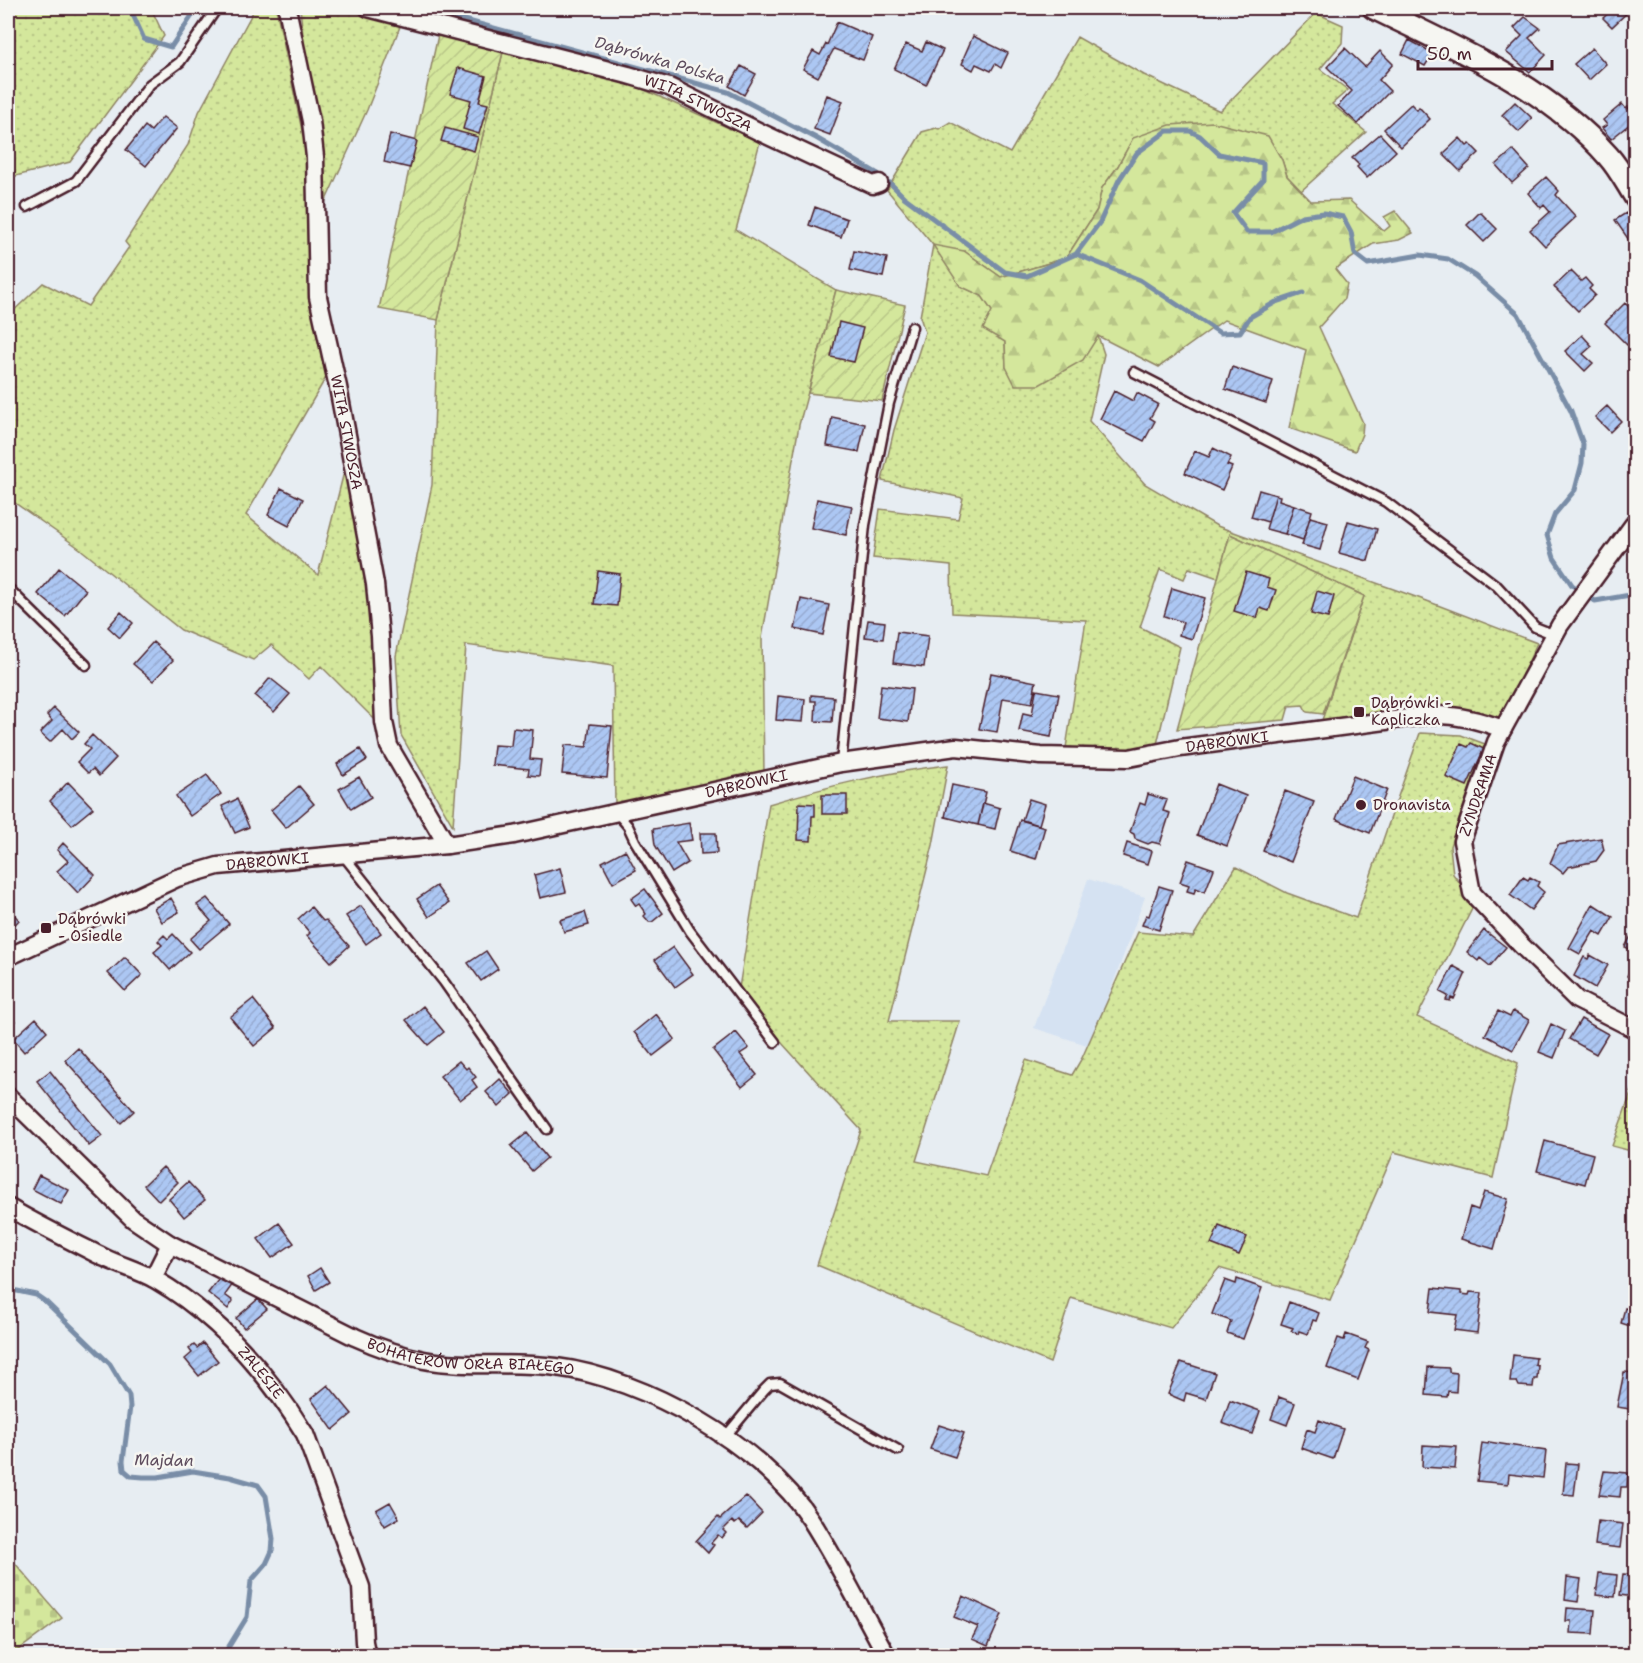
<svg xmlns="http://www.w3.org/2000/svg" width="1643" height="1663" font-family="'Shantell Sans',sans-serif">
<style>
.built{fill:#d5e2f2}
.grass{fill:url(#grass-dots);stroke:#8f8364;stroke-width:1.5}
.forest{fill:url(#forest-firs);stroke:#8f8364;stroke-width:1.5}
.cemetery{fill:url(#cemetery-stones);stroke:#8f8364;stroke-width:1.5}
.garden{fill:url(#garden-furrows);stroke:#8f8364;stroke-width:1.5}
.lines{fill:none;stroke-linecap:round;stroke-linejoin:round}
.stream{stroke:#798da7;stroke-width:5}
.building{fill:url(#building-hatch);stroke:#4a1f2b;stroke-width:1.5}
.service-casing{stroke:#4a1f2b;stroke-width:13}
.minor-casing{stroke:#4a1f2b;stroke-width:21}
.tertiary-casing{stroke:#4a1f2b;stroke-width:26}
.service{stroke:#f6f6f2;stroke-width:8}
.minor{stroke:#f6f6f2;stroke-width:16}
.tertiary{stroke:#f6f6f2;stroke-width:21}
.poi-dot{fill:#4a1f2b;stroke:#f6f6f2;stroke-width:2}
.labels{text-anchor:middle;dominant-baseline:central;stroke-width:5;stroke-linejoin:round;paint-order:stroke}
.street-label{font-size:15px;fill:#4a1f2b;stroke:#f6f6f2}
.poi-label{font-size:15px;fill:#4a1f2b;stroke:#f6f6f2;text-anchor:start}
.water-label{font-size:16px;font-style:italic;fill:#5e4d5e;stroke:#f6f6f2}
</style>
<defs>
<pattern id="grass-dots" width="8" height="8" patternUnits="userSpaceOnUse" patternTransform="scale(1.5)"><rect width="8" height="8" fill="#d4e79c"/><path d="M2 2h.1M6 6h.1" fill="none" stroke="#b8c687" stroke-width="1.8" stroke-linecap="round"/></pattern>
<pattern id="forest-firs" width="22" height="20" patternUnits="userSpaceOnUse" patternTransform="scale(1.5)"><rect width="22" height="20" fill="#d4e79c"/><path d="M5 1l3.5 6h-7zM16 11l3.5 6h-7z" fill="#b8c687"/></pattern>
<pattern id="cemetery-stones" width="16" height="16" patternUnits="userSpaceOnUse" patternTransform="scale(1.5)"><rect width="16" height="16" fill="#d4e79c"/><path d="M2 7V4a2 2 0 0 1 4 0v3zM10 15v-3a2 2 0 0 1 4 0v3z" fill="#b8c687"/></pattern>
<pattern id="garden-furrows" width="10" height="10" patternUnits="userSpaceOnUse" patternTransform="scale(1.5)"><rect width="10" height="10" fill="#d4e79c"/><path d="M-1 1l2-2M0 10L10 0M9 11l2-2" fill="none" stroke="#b8c687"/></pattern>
<pattern id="building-hatch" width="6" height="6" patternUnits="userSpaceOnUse" patternTransform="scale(1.5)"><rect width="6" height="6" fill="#acc7f3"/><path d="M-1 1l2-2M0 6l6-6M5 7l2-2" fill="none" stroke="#96aad0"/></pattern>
</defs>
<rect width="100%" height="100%" fill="#e7edf2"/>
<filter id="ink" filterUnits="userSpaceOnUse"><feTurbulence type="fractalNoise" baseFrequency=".0167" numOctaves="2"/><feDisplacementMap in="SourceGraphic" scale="12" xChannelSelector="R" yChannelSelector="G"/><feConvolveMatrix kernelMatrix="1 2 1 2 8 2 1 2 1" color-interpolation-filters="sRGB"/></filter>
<g filter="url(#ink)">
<path class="built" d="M1088 879 1145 897 1090 1046 1034 1028Z"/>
<path class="grass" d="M8 8H151L164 36 70 162 8 178Z
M255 8H276L306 149 308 261 328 374 246 515 318 575 345 468 366 559 376 651 378 723 321 666 309 679 271 645 253 660 181 630 79 548 8 498V316L43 283 88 306 129 247 125 242 188 145 199 112Z
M300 8H347L401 24 367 110 322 209Z
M1316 13 1343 25 1342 43 1320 69 1348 90 1332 104 1366 132 1301 191 1287 176 1282 160 1133 138 1118 166 1102 188 1097 210 1066 258 1001 277 964 251 960 286 982 296 992 311 1005 342 1006 367 1098 336 1104 354 1089 421 1145 484 1217 526 1427 601 1537 643 1502 719 1448 707 1397 710 1322 720 1364 596 1230 534 1218 578 1189 568 1184 579 1160 569 1140 627 1180 647 1157 744 1123 751 1066 748 1086 620 952 613 951 566 873 558 880 509 958 519 963 498 882 481 894 430 925 332 920 317 933 245 887 190 922 132 936 128 939 129 950 122 1010 153 1077 37 1144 75 1220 111Z
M503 52 618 78 760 142 736 230 836 290 799 425 762 638 764 773 615 805 613 666 466 645 453 826 401 735 396 656 432 485 438 320Z
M1420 733 1461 735 1485 744 1450 846 1453 874 1475 903 1417 1017 1518 1063 1493 1178 1394 1152 1330 1300 1219 1268 1171 1328 1071 1298 1050 1363 817 1265 861 1130 781 1042 739 988 769 804C829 786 885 772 948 765L933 845 889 1021H960L916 1161 986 1176 1026 1060 1072 1075 1082 1058 1138 932 1193 937 1236 867 1287 893 1356 918Z
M1635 1082V1152L1612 1146Z"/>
<path class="forest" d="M1213 122 1268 136 1282 160 1287 176 1311 201 1349 200 1384 231 1390 226 1384 217 1395 211 1413 233 1399 240 1373 244 1335 269 1347 284 1344 299 1319 327 1363 423 1362 434 1355 451 1289 428 1306 350 1224 320 1159 367 1098 336 1083 360 1039 385H1015L1006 367 1005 342 983 329 992 311 982 296 960 286 933 245 964 251 1001 277 1066 258 1097 210 1102 188 1118 166 1133 138 1170 125Z"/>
<path class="cemetery" d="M8 1555 62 1618 10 1656 8 1655Z"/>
<path class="garden" d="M438 35 503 52 438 320 379 309Z
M836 290 905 305 882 401 808 393Z
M1230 534 1364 596 1323 714 1307 712 1303 705 1289 706 1285 720 1177 729Z"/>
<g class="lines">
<path class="stream" d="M127 8 134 17 144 39 171 47 197 8
M421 8 728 92 816 138 878 174
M890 183 904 197 1005 272 1027 276 1076 254 1100 222 1119 180 1137 153 1167 131H1190L1200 136 1219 154 1263 163V180L1233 213 1247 232H1271L1302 216 1324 213 1343 217 1351 232 1355 254 1368 264 1420 255 1448 259 1475 276 1518 314 1571 411 1583 444 1582 463 1575 490 1555 514 1547 535 1554 558 1572 585 1595 601 1636 594
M1076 254 1140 280 1220 333 1240 332 1250 317 1276 302 1303 293
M8 1289 36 1295 46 1302 110 1364 129 1396 130 1407 123 1461 124 1470 131 1476 143 1477H158L193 1471 230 1477 258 1485 266 1496 273 1539 272 1551 266 1564 251 1581 247 1617 223 1656"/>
</g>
<path class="building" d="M782 8H799L794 16Z
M1449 8H1461L1454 13Z
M1614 8H1632L1612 27 1603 18Z
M1525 17 1540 28 1529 38 1546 55 1530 72 1506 52 1522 36 1514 28Z
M837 22 872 37 863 60 834 49 818 77 803 69 813 51 820 55 826 44 827 45Z
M973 36 1008 53 1001 68 995 64 991 71 976 64 973 70 962 64 964 59H963Z
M1409 40 1433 53 1425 66 1402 54Z
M926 42 943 50 926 85 894 69 906 44 922 51Z
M1345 48 1365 67 1380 51 1393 64 1379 80 1390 91 1358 124 1338 106 1352 91 1327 67Z
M1592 48 1606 64 1589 80 1574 64Z
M741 66 756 74 744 95 729 86Z
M458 68 486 76 479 102 488 104 479 134 463 129 471 100 450 94Z
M827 95 843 101 830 135 814 129Z
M1515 102 1532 118 1519 132 1502 115Z
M1411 104 1417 110 1419 107 1430 119 1401 147 1384 129Z
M1622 104 1626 109 1628 107 1636 119 1611 139 1602 128 1607 125 1603 120Z
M163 117 177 128 146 166 126 150 145 126 151 131Z
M445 128 478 137 474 151 441 141Z
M390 134 417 141 410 168 384 162Z
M1380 134 1396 151 1367 178 1357 167 1359 165 1352 158Z
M1460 138 1467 146 1470 144 1479 153 1460 171 1443 154Z
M1513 150 1529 168 1512 183 1496 165Z
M1546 177 1559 191 1556 195 1576 217 1545 246 1530 230 1550 212 1544 205 1541 208 1528 193Z
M8 199 15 205 8 215Z
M815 207 847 219 841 237 809 225Z
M1480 212 1497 229 1484 242 1467 225Z
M1626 213 1636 226V239L1631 243 1615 220Z
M854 251 887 258 883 277 850 270Z
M1571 271 1581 281 1585 278 1592 286 1589 289 1595 295 1578 311 1554 287Z
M1625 303 1636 314V337L1627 345 1605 323Z
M839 322 863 328 854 362 831 357Z
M1582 335 1592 346 1583 354 1593 363 1585 371 1565 351Z
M1232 367 1273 381 1266 403 1225 389Z
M1114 391 1133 401 1137 393 1158 404 1150 418 1155 421 1144 441 1100 419Z
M1607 406 1621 421 1610 432 1595 417Z
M832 417 865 424 859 452 827 446Z
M1213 448 1231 457 1227 465 1232 467 1222 490 1185 473 1195 451 1209 457Z
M281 488 303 499 289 526 268 515Z
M1259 490 1276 495 1268 522 1251 517Z
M1276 495 1280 496 1279 500 1294 505 1285 534 1266 529Z
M817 499 852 506 846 535 811 528Z
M1294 505 1312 511 1303 540 1285 534Z
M1310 517 1328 522 1320 550 1302 545Z
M1348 521 1377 529 1368 561 1339 553Z
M59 568 86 590 65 616 38 594Z
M598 571 620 574 617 606 594 604Z
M1246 572 1269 579 1267 587 1276 590 1269 611 1260 608 1257 618 1234 611Z
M1172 588 1205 598 1192 639 1179 635 1183 622 1164 616Z
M1317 591 1334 596 1328 618 1311 614Z
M801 599 829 605 823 635 795 629Z
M121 612 133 623 120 638 108 627Z
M868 620 885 622 883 639 865 637Z
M897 632 928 636 924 667 893 663Z
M153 642 173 660 153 681 133 664Z
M991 673 1036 682 1032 703 1003 698 997 732 979 729Z
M270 678 290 694 274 712 255 696Z
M881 685 912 689 908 722 877 718Z
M1036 690 1059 694 1051 737 1019 731 1023 713 1032 715Z
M811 695 834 697 832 722 815 721 816 701H811Z
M778 696 805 699 803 722 776 720Z
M54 708 79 732 72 739 63 729 50 742 40 733 52 721 47 715Z
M590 724 612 726 607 778 562 774 565 745 587 747Z
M513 728 533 730 530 759 541 760 539 776 528 775 529 769 492 765 494 745 511 746Z
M92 735 116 758 99 776 93 769 88 773 77 762 90 749 84 744Z
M1471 743 1484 749 1467 786 1446 777 1461 744 1468 747Z
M360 749 367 760 343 775 337 764Z
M207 775 221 794 190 816 176 796Z
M1353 776 1387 790 1370 833 1336 819Z
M359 777 371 797 351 809 339 789Z
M68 782 93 808 72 825 50 801Z
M1216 784 1246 796 1227 846 1197 835Z
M952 785 986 792 978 825 945 817Z
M299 786 314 804 286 828 271 810Z
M1285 791 1314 802 1291 862 1263 851Z
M1148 794 1167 800 1163 811 1170 813 1160 844 1152 842 1148 844 1135 839 1134 834 1130 832 1140 803 1145 805Z
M822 795H847V814H822Z
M237 799 249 827 235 833 222 806Z
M1029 799 1045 804 1039 825 1022 820Z
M799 803 815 804V816H812L811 841 798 840Z
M983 803 1000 808 995 829 978 825Z
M1020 820 1045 827 1036 859 1010 851Z
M689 823 692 840 676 842 688 863 672 873 655 845 653 829Z
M700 833H716L717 853 701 854Z
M1601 838 1604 850 1596 861 1568 867 1563 873 1550 863 1558 845Z
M63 843 95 875 78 893 57 871 68 861 57 850Z
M1127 843 1152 851 1148 864 1123 856Z
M625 850 636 870 613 883 602 862Z
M1188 860 1214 869 1205 892 1196 888 1194 893 1187 891 1189 885 1180 882Z
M560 868 566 892 540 898 534 875Z
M1523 877 1528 880 1530 877 1539 882 1537 886 1544 892 1531 910 1510 895Z
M436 886 449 903 429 917 417 899Z
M1159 886 1172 890 1159 930 1142 925 1146 915 1149 916Z
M645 889 663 913 652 922H649L644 916 646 914 639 904 636 906 631 899Z
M171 898 179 912 162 922 154 908Z
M207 898 229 924 199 949 190 939 211 921 197 905Z
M1593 904 1613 917 1602 936 1594 931 1580 954 1569 948Z
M361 906 381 933 366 944 346 916Z
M311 907 323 921 326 920 349 946 331 962 307 936 310 933 298 919Z
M8 908 19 920 8 932Z
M585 912 589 925 564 932 560 920Z
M1636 927V952L1625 947Z
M1484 930 1506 947 1490 966 1480 958 1478 961 1467 952Z
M173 934 190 952 170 970 154 952 162 945 158 941 164 935 168 939Z
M673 947 693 974 675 987 655 960Z
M486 951 498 969 481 981 468 963Z
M1590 955 1608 965 1595 988 1574 976 1584 957 1588 959Z
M125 957 142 975 125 991 108 973Z
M1633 958 1636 959V981L1627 976 1633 964 1631 962Z
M1453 966 1466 973 1454 999 1451 998 1450 1001 1446 1000 1448 996 1440 992Z
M253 999 276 1028 254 1046 230 1017Z
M423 1006 444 1032 428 1045 406 1020Z
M8 1009 15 1021 8 1027Z
M1498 1011 1510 1017 1513 1011 1529 1020 1513 1050 1485 1035Z
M656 1014 675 1039 653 1056 634 1032Z
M36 1018 47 1031 24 1052 13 1039Z
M1581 1019 1608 1034 1596 1054 1569 1039Z
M1551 1024 1565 1031 1554 1058 1539 1052Z
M736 1032 749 1048 740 1054 757 1075 742 1087 713 1050Z
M78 1048 134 1111 121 1123 65 1060Z
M459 1061 466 1069 468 1067 476 1077 472 1080 477 1087 460 1100 440 1076Z
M50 1071 102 1136 89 1146 37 1081Z
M500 1079 513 1094 499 1107 486 1092Z
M527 1133 547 1158 532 1171 511 1146Z
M1545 1141 1593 1154 1585 1184 1537 1171Z
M163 1167 178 1182 159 1201 144 1185Z
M39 1175 69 1190 61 1204 32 1189Z
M188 1182 205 1200 184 1217 169 1199Z
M1484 1192 1508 1199 1494 1249 1461 1239 1470 1207 1478 1210Z
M279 1223 294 1243 272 1258 258 1239Z
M1219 1226 1247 1237 1239 1255 1211 1244Z
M320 1268 329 1282 316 1290 308 1276Z
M222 1275 233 1284 225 1295 233 1301 228 1309 208 1293Z
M1237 1279 1262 1288 1243 1339 1227 1333 1231 1321 1212 1314 1225 1280 1236 1284Z
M1433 1288 1461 1291V1294L1469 1295 1470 1292 1482 1293 1477 1333 1454 1330 1457 1315 1430 1312Z
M258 1299 267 1309 244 1328 236 1318Z
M1636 1301V1328L1621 1323 1625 1308 1633 1310Z
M1289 1302 1319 1313 1316 1321 1313 1320 1308 1334 1299 1331 1298 1334 1291 1331 1293 1328 1281 1324Z
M1346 1334 1368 1342 1365 1348 1369 1350 1358 1380 1327 1368 1338 1338 1344 1340Z
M203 1343 218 1361 199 1376 185 1359 192 1353 189 1349 194 1345 197 1348Z
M1513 1355 1536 1358 1535 1365 1538 1366 1537 1379H1534L1533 1387 1519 1386 1517 1382H1510Z
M1181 1362 1215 1373 1206 1399 1186 1393 1184 1401 1168 1394Z
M1428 1367 1449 1368V1372L1457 1373 1456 1392 1448 1391 1447 1397 1426 1395Z
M1624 1372 1636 1373V1410L1617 1407Z
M328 1385 352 1414 333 1430 311 1399Z
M1279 1397 1295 1403 1287 1425 1271 1419Z
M1230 1400 1260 1411 1252 1434 1222 1423Z
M1319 1420 1343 1429 1333 1459 1301 1448 1307 1429 1315 1432Z
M939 1425 964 1433 955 1457 930 1449Z
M1489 1442 1546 1451 1543 1478 1509 1474 1508 1484 1477 1481 1482 1443 1488 1444Z
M1423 1445 1457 1447 1455 1469 1422 1467Z
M1566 1463 1578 1464 1574 1495 1563 1494Z
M1604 1471 1628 1473 1627 1487H1621L1620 1497 1599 1495Z
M746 1496 762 1513 747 1528 739 1521 735 1524 732 1521 723 1530 726 1533 722 1538 718 1535 711 1543 714 1545 708 1553 696 1541 718 1517 720 1519Z
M390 1502 399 1518 385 1526 376 1510Z
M1598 1521 1623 1524 1620 1548 1595 1545Z
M1599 1573 1617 1575 1615 1597 1596 1595Z
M1623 1574 1636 1575 1634 1597 1620 1595Z
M1567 1577 1581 1579 1578 1602 1565 1600Z
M963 1596 1002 1614 988 1646 972 1639 978 1627 954 1617Z
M1567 1608 1595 1610 1593 1634 1570 1633 1571 1621H1566Z"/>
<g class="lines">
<defs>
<path id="service" d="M27 207 76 181 150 84 180 62 217 8
M1134 372 1386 502 1497 586 1535 627 1555 635
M8 588 86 665
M841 763 865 525 889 403 912 327
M617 813 628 826 635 841 690 931 775 1042
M343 855 444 982 547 1129
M725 1437 764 1390 770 1384 780 1383 898 1450"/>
<g id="minor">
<path id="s1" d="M287 8 311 121 315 157 318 297 338 387 375 584 380 636 384 722 389 746 447 845"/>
<path id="s2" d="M368 8 628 75 669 87 762 133 873 185 879 183"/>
<path d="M1636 521 1560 625 1503 729 1496 742 1462 841 1472 893 1521 945 1577 1000 1636 1030"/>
<path id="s3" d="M8 957 177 878 218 866 447 845 514 835 841 763 956 747 1041 756 1129 758 1180 748 1431 715C1456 714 1479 720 1503 729"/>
<path id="s4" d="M8 1096 133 1219 170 1244 355 1337C377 1347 399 1355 424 1360 467 1368 512 1361 556 1367 643 1378 763 1445 811 1520 839 1564 862 1611 887 1656"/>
<path id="s5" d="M8 1207C38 1225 73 1242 105 1258 122 1266 140 1271 156 1280 218 1316 268 1374 305 1434L361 1587 364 1642 367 1656"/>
<path d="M153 1278 170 1244"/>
</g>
<path id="tertiary" d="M1374 8C1457 49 1545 85 1608 156 1619 168 1627 184 1636 198"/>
</defs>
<use href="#service" class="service-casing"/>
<use href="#minor" class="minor-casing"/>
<use href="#tertiary" class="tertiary-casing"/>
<use href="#service" class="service"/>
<use href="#minor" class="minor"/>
<use href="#tertiary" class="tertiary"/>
</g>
</g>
<g class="poi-dot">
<rect x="1353" y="706" width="12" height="12" rx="3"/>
<circle cx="1361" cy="805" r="6"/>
<rect x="40" y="922" width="12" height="12" rx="3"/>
</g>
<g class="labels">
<g class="street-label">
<text stroke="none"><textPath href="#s2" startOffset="344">WITA STWOSZA</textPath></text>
<text stroke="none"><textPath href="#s1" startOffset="430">WITA STWOSZA</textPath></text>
<text stroke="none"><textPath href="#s3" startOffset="1251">DĄBRÓWKI</textPath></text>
<text stroke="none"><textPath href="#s3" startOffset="765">DĄBRÓWKI</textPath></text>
<text transform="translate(1478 795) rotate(-71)">ZYNDRAMA</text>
<text stroke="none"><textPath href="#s3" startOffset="279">DĄBRÓWKI</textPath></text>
<text stroke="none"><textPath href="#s4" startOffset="546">BOHATERÓW ORŁA BIAŁEGO</textPath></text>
<text stroke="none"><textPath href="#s5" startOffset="306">ZALESIE</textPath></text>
</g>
<g class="poi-label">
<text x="1371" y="703">Dąbrówki -<tspan x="1371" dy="17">Kapliczka</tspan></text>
<text x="1373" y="805">Dronavista</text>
<text x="58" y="919">Dąbrówki<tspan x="58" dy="17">- Osiedle</tspan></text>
</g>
<g class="water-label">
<text transform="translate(660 60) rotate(16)">Dąbrówka Polska</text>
<text transform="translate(164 1460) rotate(1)">Majdan</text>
</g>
</g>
<rect width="1643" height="1663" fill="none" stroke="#f6f6f2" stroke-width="30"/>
<rect x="15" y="15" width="1613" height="1633" fill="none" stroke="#4a1f2b" stroke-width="2" filter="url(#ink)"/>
<path d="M1418 60v9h134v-9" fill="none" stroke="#4a1f2b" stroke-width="3"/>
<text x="1427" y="60" font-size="18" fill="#4a1f2b" stroke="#f6f6f2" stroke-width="4.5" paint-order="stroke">50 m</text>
</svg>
